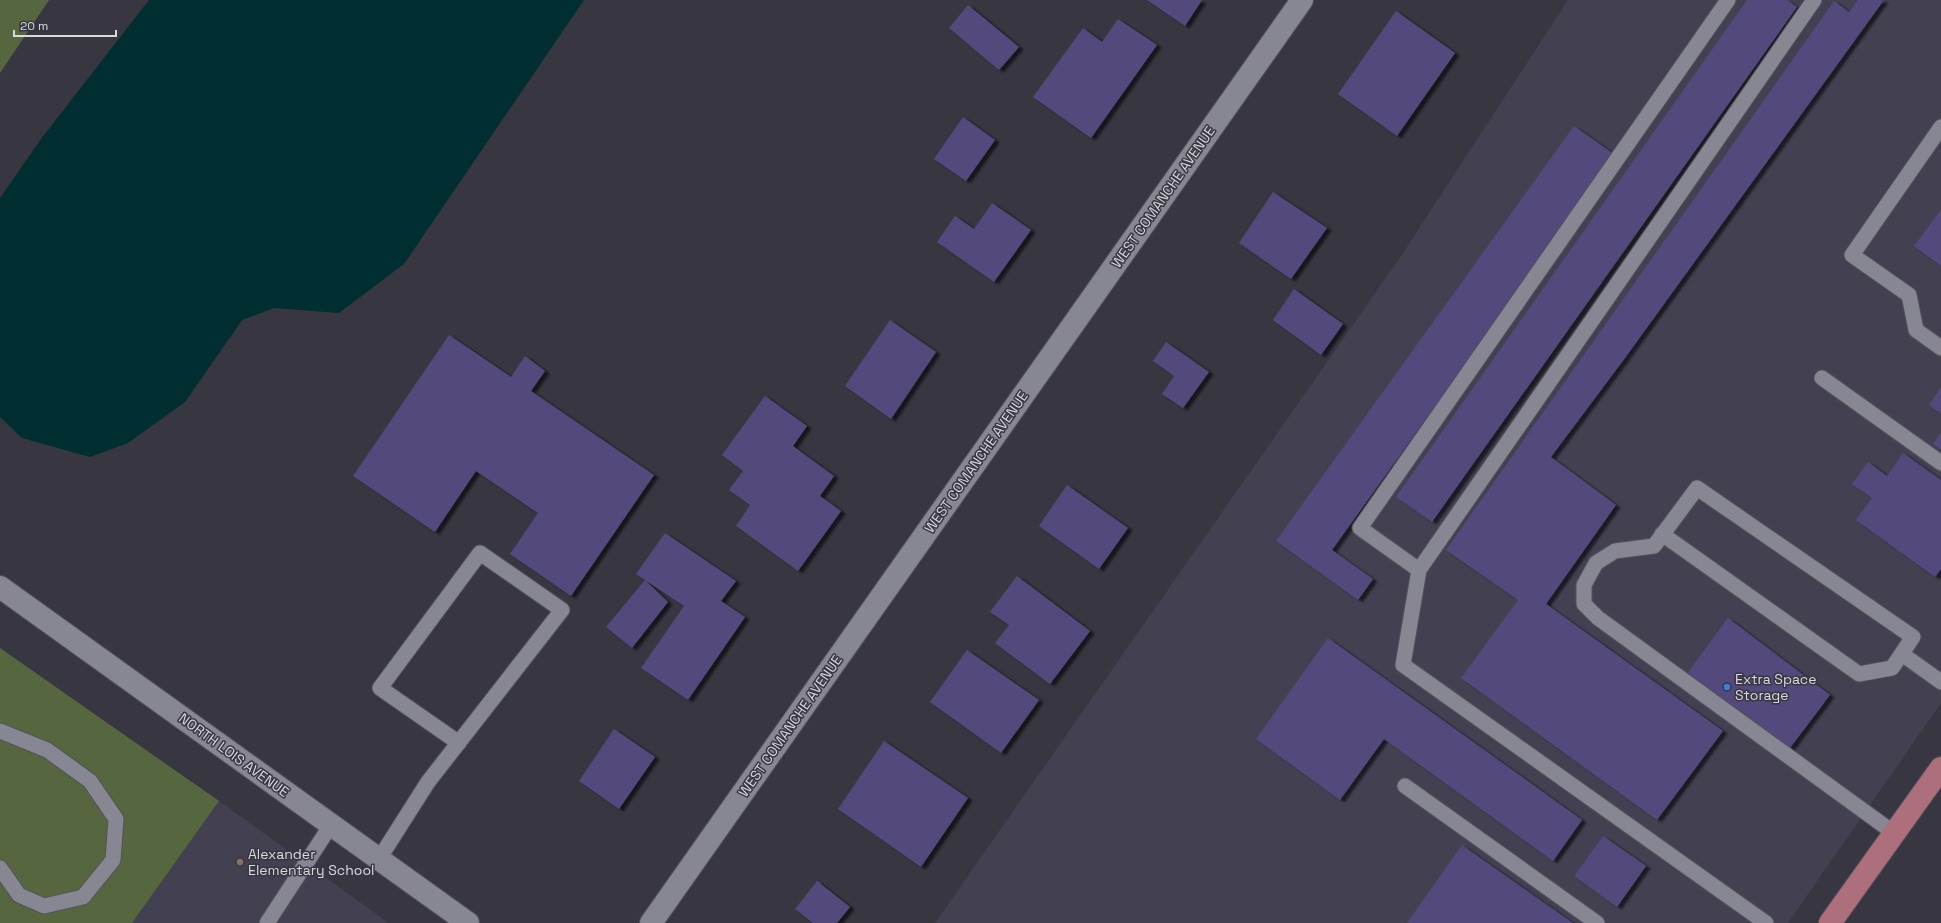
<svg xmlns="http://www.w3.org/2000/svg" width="1941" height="923" font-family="'Space Grotesk',sans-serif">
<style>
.built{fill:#434151}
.green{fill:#566740}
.water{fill:#002e31}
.building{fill:#524a7c;filter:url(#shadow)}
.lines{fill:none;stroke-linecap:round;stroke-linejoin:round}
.lane-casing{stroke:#53525c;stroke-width:17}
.street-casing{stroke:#53525c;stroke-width:24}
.secondary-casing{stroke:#53525c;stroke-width:24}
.primary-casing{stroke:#53525c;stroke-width:24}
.lane{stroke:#878693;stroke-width:15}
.street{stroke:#878693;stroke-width:22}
.secondary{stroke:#878693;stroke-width:22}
.primary{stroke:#ad6f7c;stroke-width:22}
.shop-dot{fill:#3f7fe0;stroke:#373641;stroke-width:1.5}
.education-dot{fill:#8d6e63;stroke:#373641;stroke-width:1.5}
.labels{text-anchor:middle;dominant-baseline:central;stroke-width:3;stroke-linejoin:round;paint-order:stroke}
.street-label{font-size:14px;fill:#dad9e0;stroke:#373641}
.poi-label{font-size:14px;fill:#dad9e0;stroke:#373641;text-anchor:start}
</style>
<defs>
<filter id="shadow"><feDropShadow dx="4.5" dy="2.5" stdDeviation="1" flood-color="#0009"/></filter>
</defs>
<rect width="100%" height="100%" fill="#373641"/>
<path class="built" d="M1568 0H1941V703L1788 923H935L1401 256Z
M219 801 389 923H132Z"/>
<path class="green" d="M0 0H49L0 73Z
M0 648 219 801 132 923H0Z"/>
<path class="water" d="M149 0H584L404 264 339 313 274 308 242 320 185 402 128 443 90 457 22 438 0 417V198L41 139Z"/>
<path class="building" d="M1147 0H1202L1185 26Z
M1747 0H1787L1797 7 1432 522 1396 497Z
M1858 0H1884L1625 358 1551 457 1616 505 1546 604 1723 731 1657 820 1461 678 1518 600 1446 550 1834 1 1849 12Z
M968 5 1019 47 999 70 949 28Z
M1396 11 1455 53 1397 136 1338 94Z
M1118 19 1157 45 1091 138 1033 97 1083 28 1102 42Z
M963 117 995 140 966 181 934 159Z
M1574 126 1615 155 1332 550 1373 579 1358 600 1276 541Z
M1273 192 1327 228 1291 279 1239 243Z
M992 203 1031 230 994 282 937 242 955 216 974 229Z
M1941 210V266L1914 246Z
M1294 289 1343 324 1321 355 1273 320Z
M890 320 936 352 891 419 845 386Z
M449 335 511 377 525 356 545 371 531 391 654 475 571 596 510 554 538 513 476 471 435 532 353 476Z
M1166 342 1209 372 1183 408 1162 394 1174 376 1153 361Z
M1941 387V414L1929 405Z
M765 396 807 426 793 446 834 476 820 496 841 511 798 571 736 526 750 505 729 490 743 471 722 455Z
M1941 432V450L1933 444Z
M1903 453 1941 480V569L1935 577 1856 520 1872 498 1852 484 1868 462 1887 476Z
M1067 485 1128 528 1099 569 1039 526Z
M665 533 736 581 721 601 745 617 688 700 641 668 684 606 636 574Z
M1017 576 1090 631 1050 684 995 643 1009 625 990 612Z
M645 580 668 602 632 648 606 627Z
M1728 618 1830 695 1787 752 1686 675Z
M1328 638 1582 820 1553 861 1384 739 1340 800 1256 739Z
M967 650 1039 700 1001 753 930 702Z
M614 729 655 757 619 809 579 781Z
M884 741 968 798 921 867 838 809Z
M1603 836 1646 866 1617 907 1574 876Z
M1462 845 1540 900 1573 923H1407Z
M817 881 850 907 837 923H813L795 909Z"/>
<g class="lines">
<defs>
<path id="lane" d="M1941 127 1852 255 1909 295 1916 330 1941 348
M1822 378 1941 463
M1662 534 1859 674 1892 668 1913 637 1697 488 1654 546 1615 551 1596 563 1584 585V604L1598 618 1894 833
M1419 570 1360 528 1728 0
M1902 654 1941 682
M0 731 47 750 90 781 116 819 113 860 83 897 44 906 19 895 0 868
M1405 786 1597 923
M379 859 428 782 562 610 480 553 380 688 459 743
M267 923 331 825
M1766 923 1403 665 1419 570 1814 0"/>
<path id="street" d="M651 923 1302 0"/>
<path id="secondary" d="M0 587 468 923"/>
<path id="primary" d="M1830 923 1941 768"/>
</defs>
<use href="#lane" class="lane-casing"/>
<use href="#street" class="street-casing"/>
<use href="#secondary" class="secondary-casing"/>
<use href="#primary" class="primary-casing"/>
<use href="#lane" class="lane"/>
<use href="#street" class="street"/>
<use href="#secondary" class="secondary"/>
<use href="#primary" class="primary"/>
</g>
<circle class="shop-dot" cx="1727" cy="687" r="4"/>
<circle class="education-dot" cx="240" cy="862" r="4"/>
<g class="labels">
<g class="street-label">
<text transform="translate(1163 197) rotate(-55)">WEST COMANCHE AVENUE</text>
<text transform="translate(976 462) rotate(-55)">WEST COMANCHE AVENUE</text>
<text transform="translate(790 726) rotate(-55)">WEST COMANCHE AVENUE</text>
<text transform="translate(234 755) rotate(36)">NORTH LOIS AVENUE</text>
</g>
<g class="poi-label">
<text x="1735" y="679">Extra Space<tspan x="1735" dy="16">Storage</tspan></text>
<text x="248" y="854">Alexander<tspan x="248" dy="16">Elementary School</tspan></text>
</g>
</g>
<path d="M14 30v6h102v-6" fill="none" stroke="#dad9e0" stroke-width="2"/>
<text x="20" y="30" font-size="12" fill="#dad9e0" stroke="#373641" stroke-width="3" paint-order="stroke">20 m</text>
</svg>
